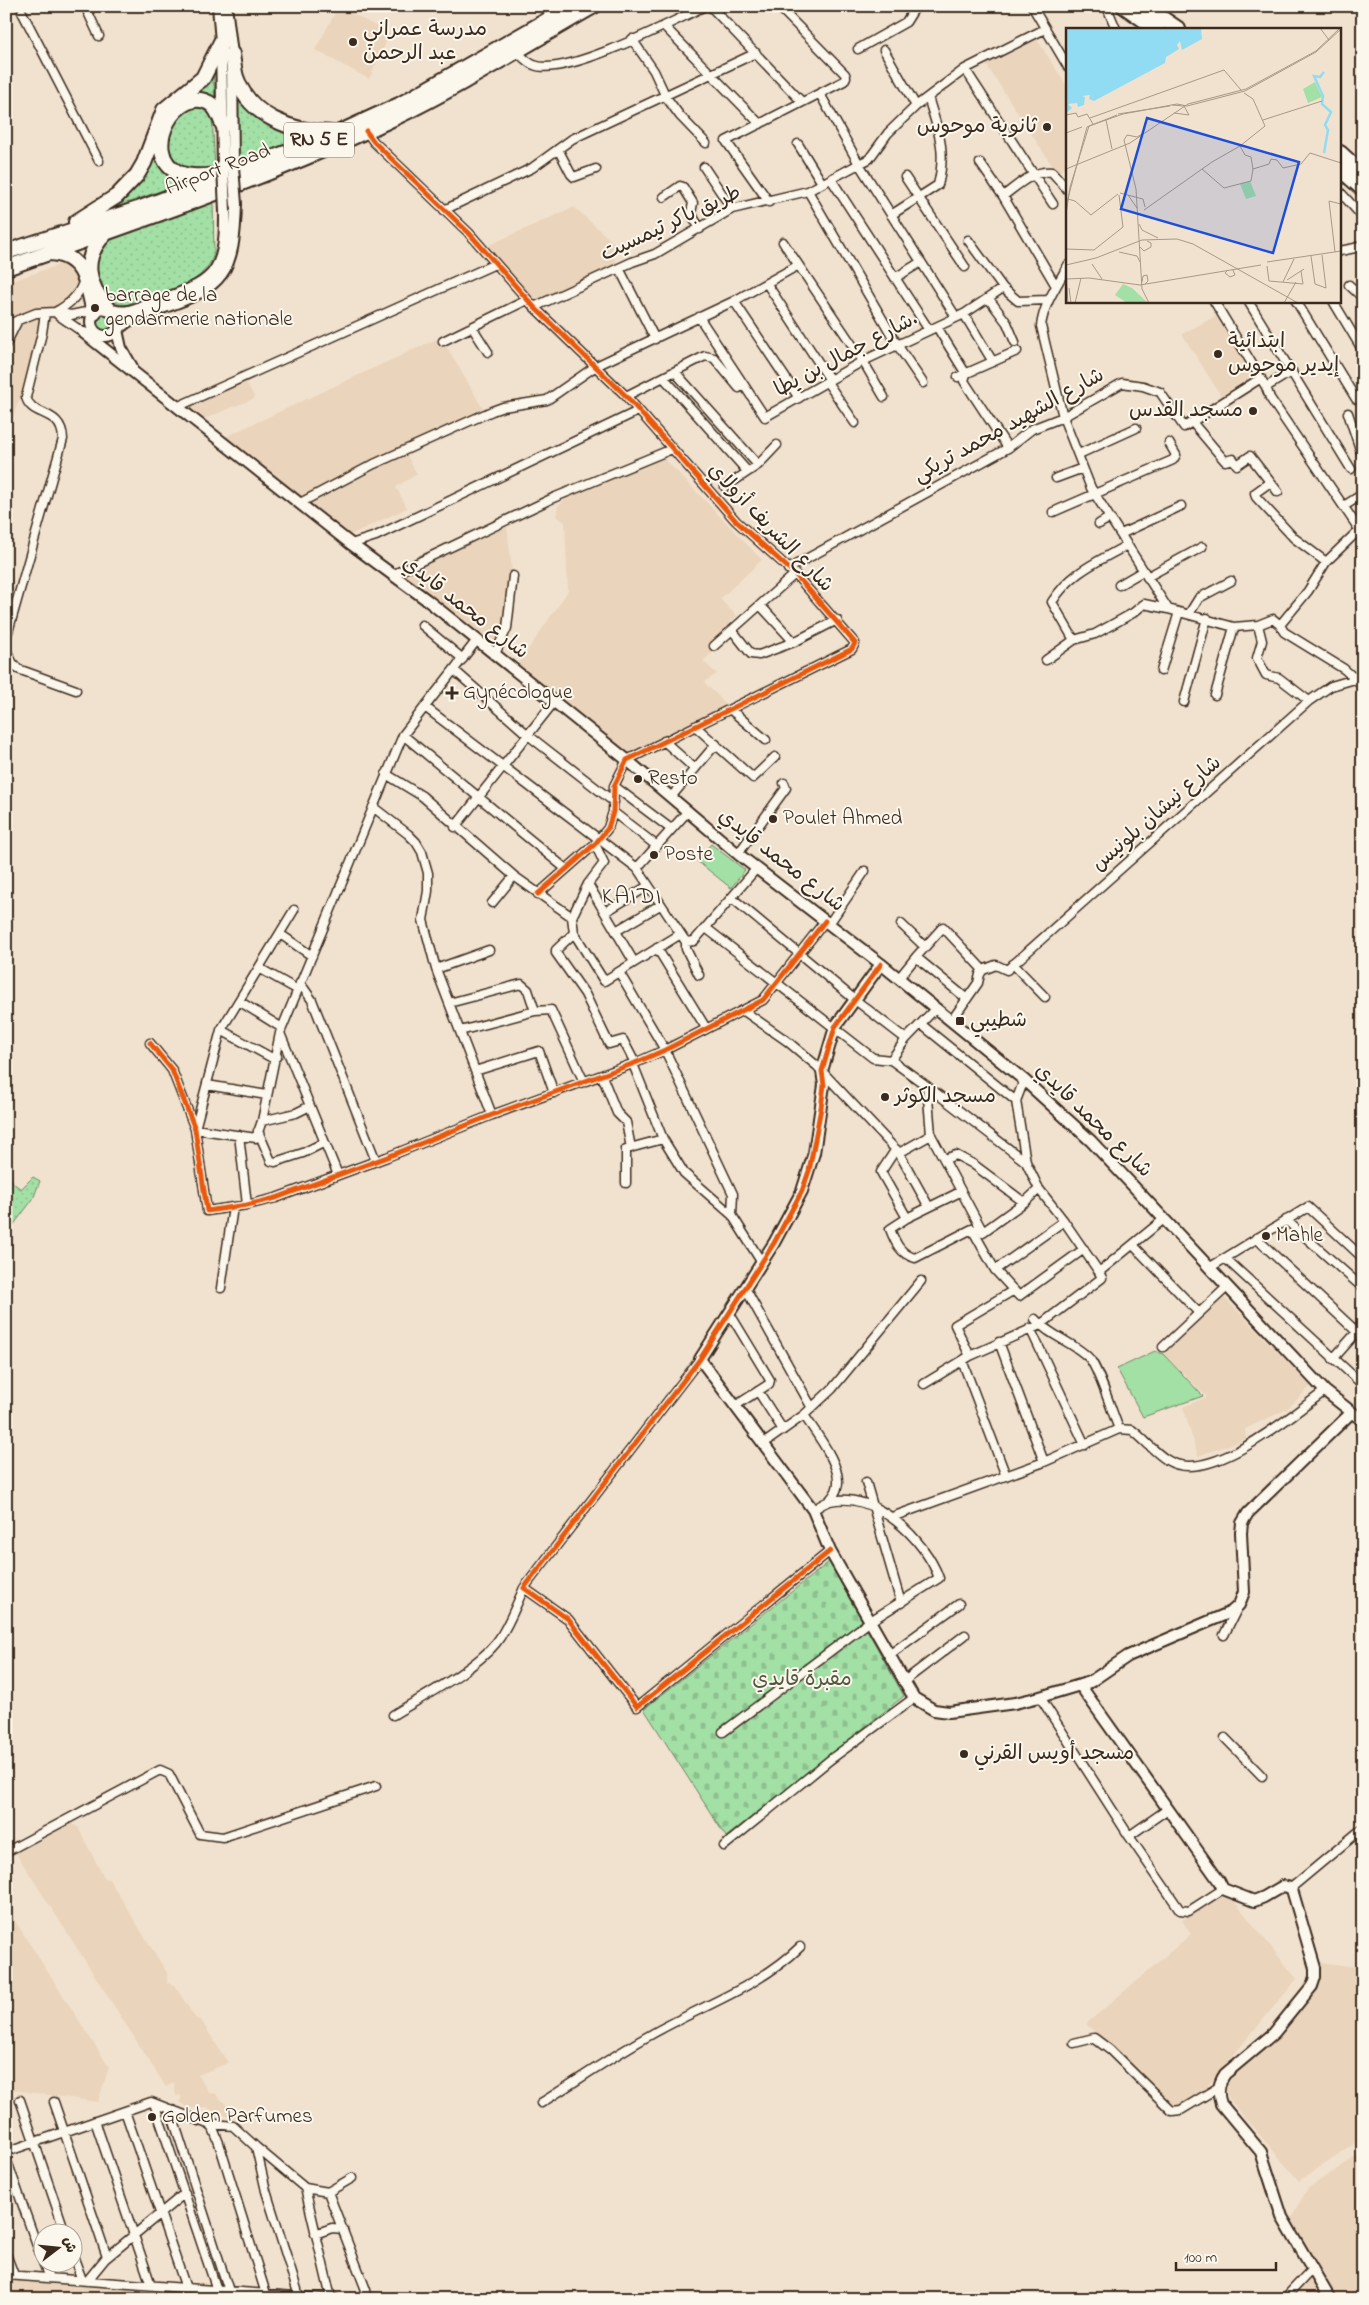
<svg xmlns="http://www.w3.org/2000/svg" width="1369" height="2305" font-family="'Indie Flower','Playpen Sans Arabic',sans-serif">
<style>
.built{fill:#ead4bb}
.grass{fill:url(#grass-dots);stroke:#6f8562}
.cemetery{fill:url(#cemetery-stones);stroke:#6f8562}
.pitch{fill:#a3e0a6;stroke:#6f8562}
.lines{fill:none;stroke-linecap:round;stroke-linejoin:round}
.street-casing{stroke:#3b2a1e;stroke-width:11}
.secondary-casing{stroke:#3b2a1e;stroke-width:14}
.highway-casing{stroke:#3b2a1e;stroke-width:18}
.street{stroke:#fbf7ec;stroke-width:8}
.secondary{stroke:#fbf7ec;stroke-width:10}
.highway{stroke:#fbf7ec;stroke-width:14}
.secondary-bridge-casing{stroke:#3b2a1e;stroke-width:14;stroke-linecap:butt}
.secondary-bridge{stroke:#fbf7ec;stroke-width:10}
.cycleway-casing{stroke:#fbf7ec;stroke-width:8}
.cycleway{stroke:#e8590c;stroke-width:5}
.poi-dot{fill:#3b2a1e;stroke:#fbf7ec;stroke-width:2}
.labels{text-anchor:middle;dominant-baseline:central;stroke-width:4;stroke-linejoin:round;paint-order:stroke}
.shield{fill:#fbf7ec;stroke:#75685c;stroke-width:1}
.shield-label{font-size:20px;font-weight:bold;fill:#3b2a1e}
.poi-label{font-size:21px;fill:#3b2a1e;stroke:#fbf7ec;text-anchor:start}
.street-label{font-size:21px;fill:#3b2a1e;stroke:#fbf7ec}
.park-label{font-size:21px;fill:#555840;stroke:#fbf7ec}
.quarter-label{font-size:24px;letter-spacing:1px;fill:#3b2a1e;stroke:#fbf7ec}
.inset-river{fill:none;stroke:#91dcf2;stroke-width:2.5}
.inset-road{fill:none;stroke:#a89888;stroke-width:1}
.view{fill:#1d4ed8;fill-opacity:0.15;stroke:#1d4ed8;stroke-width:2.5}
.inset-edge{fill:none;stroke:#3b2a1e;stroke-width:2.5}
</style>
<defs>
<pattern id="grass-dots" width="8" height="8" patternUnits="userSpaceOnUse" patternTransform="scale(1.25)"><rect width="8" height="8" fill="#a3e0a6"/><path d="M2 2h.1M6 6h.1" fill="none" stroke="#8dc08e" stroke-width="1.8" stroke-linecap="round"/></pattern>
<pattern id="cemetery-stones" width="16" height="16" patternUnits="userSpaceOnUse" patternTransform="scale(1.25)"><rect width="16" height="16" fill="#a3e0a6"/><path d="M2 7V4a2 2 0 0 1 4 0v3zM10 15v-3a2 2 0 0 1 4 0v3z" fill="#8dc08e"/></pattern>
</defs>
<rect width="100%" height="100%" fill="#f1e2cf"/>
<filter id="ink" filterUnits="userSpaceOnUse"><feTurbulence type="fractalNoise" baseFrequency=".02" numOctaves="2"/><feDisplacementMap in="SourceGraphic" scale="10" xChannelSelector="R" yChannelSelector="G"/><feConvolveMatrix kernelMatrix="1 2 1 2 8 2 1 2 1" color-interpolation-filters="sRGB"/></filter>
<g filter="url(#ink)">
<path class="built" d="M346 10 390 34 369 79 315 50 335 13Z
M1036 38 1068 88V165L1057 173 985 63Z
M574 207 616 245 612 254 619 266 530 306 478 250Z
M67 262 80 279 76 291 49 324 6 434V283Z
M1216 316 1253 375 1221 396 1182 334Z
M441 337 485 412 403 449 417 474 396 487 407 508 348 536 225 437Z
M244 378 255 398 204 419 185 404Z
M662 456 762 560 720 599 737 616 726 626 734 634 703 661 717 674 704 682 731 709 626 759 517 666 568 591 565 522 556 516 558 506 567 498Z
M507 525 514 591 496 657 397 577Z
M1224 1297 1311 1386 1287 1409 1245 1429 1246 1439 1198 1456 1183 1407 1207 1397 1163 1353Z
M70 1823 78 1827 104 1878 109 1879 167 1973V1983L174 1985 196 2019 201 2020 228 2063 198 2075 210 2094 215 2093 233 2112 226 2116 208 2108H188L179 2102 182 2097 179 2095 176 2096 174 2082 166 2087 16 1853Z
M1221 1896 1234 1901 1297 1979 1202 2093 1184 2108 1169 2102 1086 2024 1191 1934 1182 1920Z
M6 1907 109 2067 98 2102 6 2089Z
M1320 1962 1363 1968V2137L1299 2181 1228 2098 1226 2089 1235 2071 1281 2024 1319 1968Z
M1363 2152V2299H1339L1291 2219 1307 2189Z
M1308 2276 1323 2299H1287Z
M6 2281 115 2289V2286L141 2287V2290L242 2299H6Z"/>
<path class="grass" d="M213 67 215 102 192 97 157 144 191 180 101 212Z
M233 79 237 90 310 137 237 163Z
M200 106 208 110 212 115 215 169C193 172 178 173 168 151 166 146 165 141 167 136 170 127 177 119 181 111Z
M213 202 214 253C204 289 155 295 125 305 96 302 85 257 108 240 115 235 126 233 134 231 160 221 187 212 213 202Z
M94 322a11 11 0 1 1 22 0a11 11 0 1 1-22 0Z
M6 1166 13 1183 21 1189 33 1177 40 1181 33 1199 6 1235Z"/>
<path class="cemetery" d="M829 1562 904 1696 726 1837 644 1709Z"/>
<path class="pitch" d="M711 844 745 870 731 888 697 861Z
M1155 1351 1163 1354 1203 1396 1143 1417 1117 1369Z"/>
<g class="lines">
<defs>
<path id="street" d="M85 6 99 36
M710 6 802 102
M1032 6 1068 67
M22 12 99 161
M1109 12 1116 29
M664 26 760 124
M632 39 654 71 666 97 680 116 706 143
M858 49 906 22 916 6
M884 50 916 106
M516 51C521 55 527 63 534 65 564 78 674 21 705 6
M965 69 1053 204
M820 94 859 164 956 317
M366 131 374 142 469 233 534 307 626 396 736 521 795 574 855 643 852 649 627 760 614 786 613 812 608 828 595 844 538 894
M798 144 822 183
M558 149 571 174 574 177 596 169
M980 163 1003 196 1056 286
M704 167 732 209
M905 177 965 267
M831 179 929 330
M808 191 898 346 923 383
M1340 192 1363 217
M1003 196C1018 185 1033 170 1052 172L1068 190
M664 197 680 186 683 187 693 203 691 213 700 229
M769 202 726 141 844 81 846 77 845 74 778 6
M444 210 532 168 572 139 756 53
M891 215 938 185C947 149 938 131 928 97
M968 240 1003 288
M783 242 863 361 884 397
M1340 251 1355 248 1363 244
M1068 265C1057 286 1044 303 1041 326L1063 417 1091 488 1168 609 1234 627 1258 625 1273 619 1280 625 1308 591 1326 562 1359 530
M619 268 655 339
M895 278 921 262
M767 284 830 380
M1349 285 1363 298
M989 299 1007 323 1015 342
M734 301 799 398
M1214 301 1266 387 1270 398 1363 535
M1248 301 1351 469
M1296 301 1356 399
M1333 301 1363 351
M534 307 632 262 655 254 732 209 808 191 859 164 869 159 888 133 916 106 965 69 1045 29
M55 312C69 305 80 295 84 279
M964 314 993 362
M58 315 84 333 103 337
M699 317 765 417 863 361 964 314 1003 288 1018 301 1048 300
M6 325 36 313 55 312 71 315 96 310
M472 327 488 352
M937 327 966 374 964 381 1008 448
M443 341 527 300
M6 344 18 320
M675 372 758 465
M958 377 1017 351
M664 378 747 471
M827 382 855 423
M1266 387 1292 371
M626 396 705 356 714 358 739 388
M179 406 495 264
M1348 413 1363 458
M1192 422 1225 461 1233 459 1237 465 1250 456 1278 492
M1079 454 1136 428
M1056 478 1083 468
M1269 483 1255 493 1256 497 1294 538 1326 562
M725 487 758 465 777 445
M300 503 374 464 492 411 503 407 547 400 596 366 734 301 797 266
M1344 506 1363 494
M1053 512 1173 460 1176 455 1169 443
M1099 524 1109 518
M1121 534 1181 506
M351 544 376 536 638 411
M788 569 1008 448 1032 429 1063 417 1122 383 1143 386 1160 392 1184 427 1261 378
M392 575 553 498 672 449
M1147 577 1202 547
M1119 585 1143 571
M760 605 795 574
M1189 614 1199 598 1231 581
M422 625 463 659
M1258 625 1262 641 1257 658 1266 675 1279 678 1309 701
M1280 625 1284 632 1344 669 1363 686
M732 630 751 654 759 655 794 642
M6 639 63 439C62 408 31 418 26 397L42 333 45 313
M1074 640 1052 602C1072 571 1096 563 1127 545
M714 646 760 605 794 642 837 620
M6 649 12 662 18 669 76 690
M495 654 507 628 513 576
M1046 660 1074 640 1095 634 1133 613 1144 604 1168 609
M454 670 528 735 614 802
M1161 671 1179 612
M1215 695 1234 627
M1184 702 1207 618
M425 707 637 868
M731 710 766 740
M695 726 753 778 775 757
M403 735 566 869
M664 741 695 769
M386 774 422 796 514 876 572 917
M614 786 671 829
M671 797 716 744
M373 807 408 834 416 842 422 852 428 873V891L423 920 436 969 492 1115
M688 811 637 868 686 942 694 941 757 868
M613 812 657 846
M455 827 554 702
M595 844 604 863 588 884 634 962
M738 854 786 788 784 783
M588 884 572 917 574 933 604 981 679 935
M732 898 854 999 906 1039
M492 903 514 876
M605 912 648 886
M829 924 865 871
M901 924 925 947 916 957
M706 928 873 1058 891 1060
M616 931 660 905
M574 933 556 950V953L585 994 609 1044 623 1040 635 1063
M280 934 312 956
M686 942V949L699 975
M925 947 943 927 983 970 980 974 978 983 952 1020
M657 948 706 1028
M1013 964 1045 997
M259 968 298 990
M436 969 489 950
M983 970 996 965 1007 970 1309 701 1331 686 1355 679 1363 670
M619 972 665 1050 733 1194 732 1215
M899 978 916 957 967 999
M300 983 312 1000 376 1161
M239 1001 282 1028
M449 1003 521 984 528 990 535 1011
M744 1011 787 1041 817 1066 899 1153 931 1135 983 1232 1026 1201 1039 1189 1064 1221 1099 1272 1102 1278 1040 1325 970 1356 924 1384
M922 1025 1016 1101
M221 1030 195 1129 256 1138 262 1121
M460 1031 535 1011 551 1010 584 1082
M280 1033 262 1121 296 1113 310 1106 280 1033 403 735 477 640
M150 1043 172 1070 195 1129 207 1211 247 1205 276 1198 387 1157 492 1115 635 1063 665 1050 763 1000 825 921
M277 1056 274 1059 221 1030 294 910
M633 1064 663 1139 684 1173 732 1215 762 1263
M475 1071 539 1051 554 1093
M602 1076 617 1113 626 1122 631 1148
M1024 1080 1016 1101 1026 1162 1039 1189
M207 1085 267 1095
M927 1086 1026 1162
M310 1106 338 1175
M258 1131 271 1161 275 1162 303 1153 323 1143
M239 1135 247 1205
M931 1135 927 1086 891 1060 906 1039 936 1008
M896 1149 881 1172 907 1218 960 1192
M899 1153 929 1207
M945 1159 956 1155 973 1164 1021 1200 1026 1201
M626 1183V1149L663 1139
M907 1218 890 1229C895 1242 900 1254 915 1258L972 1229
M1286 1220 1363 1288
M1064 1221 995 1270 1019 1296 1084 1249
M975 1230 972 1229 995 1270
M1256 1238 1357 1332 1333 1359
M1133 1245 1199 1313
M1225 1258 1363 1385
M1209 1268 1308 1207 1363 1258
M1099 1272 1164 1219
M221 1288 233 1207
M745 1288 812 1408
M730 1314 770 1380 769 1384 735 1406
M1035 1319C1049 1336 1074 1342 1089 1358 1098 1367 1113 1415 1119 1429
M1030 1328 1085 1445
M999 1342 1044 1462
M1163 1347 1227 1287
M970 1356 955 1325 1014 1290
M700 1359 524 1588 568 1619 637 1707 830 1551
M963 1363 1006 1476
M758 1391 783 1430
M804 1415C815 1432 844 1468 837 1488 836 1493 832 1497 829 1501
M763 1444 804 1415 832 1389 921 1281
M866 1482 901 1603
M892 1517 1044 1462 1119 1429 1132 1430C1144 1439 1154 1452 1167 1460 1209 1487 1291 1415 1325 1391
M1224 1635 1238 1607
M889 1655 959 1604
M903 1682 965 1635
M1040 1697 1129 1836 1180 1910 1189 1911 1223 1889
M393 1715C424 1696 474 1670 496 1643 508 1628 516 1605 524 1588
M723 1732 869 1622 939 1578C925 1539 875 1491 830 1501 825 1502 818 1507 813 1510
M1225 1738 1262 1776
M1129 1836 1168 1809
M724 1846 831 1759 914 1698
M6 1852 160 1770 169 1774 200 1834 223 1837 376 1786
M1291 1888 1363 1828
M1074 2043 1094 2038 1110 2050 1172 2111 1181 2110 1219 2087
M20 2100 65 2232
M54 2102 107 2257
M154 2103 217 2290
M541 2103C578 2080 614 2055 652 2034 701 2006 759 1987 800 1947
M170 2109 229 2291
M125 2111 186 2288
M95 2121 151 2285
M207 2123 233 2126 256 2147 266 2191 299 2296
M256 2147 305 2188 328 2192
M6 2152 151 2102 208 2124 213 2128 219 2143 266 2294
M6 2158 42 2260
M352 2178 328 2192 366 2290 360 2299
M305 2188 331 2298
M315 2234 332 2228 343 2229
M72 2253 82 2280
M6 2254 14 2275
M43 2262 49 2278
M6 2275 336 2299
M87 2281 105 2259 185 2193
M1284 2299 1313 2268"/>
<path id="secondary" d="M218 6 221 42 223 166
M226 6 232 54 233 167
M91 322a14 14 0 1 1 28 0a14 14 0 1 1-28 0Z
M113 310C126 315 141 307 154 302 213 283 226 276 225 211
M118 329C130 318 144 314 159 309 225 287 234 273 236 204
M117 330 121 348 132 367
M84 333 351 544 427 600 627 760 738 854 881 964 1024 1080 1091 1141 1325 1391 1363 1421
M881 964 835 1027 822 1071 824 1085 814 1153 802 1191 774 1243 700 1359 813 1510 830 1551 914 1698 934 1710 949 1712 1015 1703 1040 1697 1090 1682 1128 1656 1231 1612 1239 1605 1244 1592 1241 1533 1242 1523 1248 1513 1351 1413
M1080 1685 1219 1881 1223 1889 1254 1901 1264 1897 1283 1886 1291 1888 1293 1893 1315 1968V1977L1312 1986 1274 2033 1225 2074C1218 2084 1217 2093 1221 2104L1261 2152 1282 2217 1330 2299"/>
<path id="highway" d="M1124 6 1157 29
M1144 6 1178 29
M232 54C233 61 234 70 236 77 249 117 293 132 332 133
M1340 153 1363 174
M1340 169 1363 189
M217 175C205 176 191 178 179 173 137 153 179 80 212 105 218 110 220 118 223 125
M76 222 117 196 137 175 144 163 164 110 203 78 221 42
M106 233C81 257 86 285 109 309
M6 252 138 209 338 133 399 105 572 6
M50 253C85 255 88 286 94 313
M6 268C136 222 268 178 392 119 461 86 527 44 594 6"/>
</defs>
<use href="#street" class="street-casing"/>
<use href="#secondary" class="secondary-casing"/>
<use href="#highway" class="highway-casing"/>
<use href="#street" class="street"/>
<use href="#secondary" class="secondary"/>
<use href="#highway" class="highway"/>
<defs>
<path id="secondary-bridge" d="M223 166 225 211
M233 167 236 204"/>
</defs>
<use href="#secondary-bridge" class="secondary-bridge-casing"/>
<use href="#secondary-bridge" class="secondary-bridge"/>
<defs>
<path id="cycleway" d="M366 131 374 142 469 233 534 307 626 396 736 521 795 574 855 643 852 649 627 760 614 786 613 812 608 828 595 844 538 894
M150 1043 172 1070 195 1129 207 1211 247 1205 276 1198 387 1157 492 1115 635 1063 665 1050 763 1000 825 921
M830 1551 637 1707 568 1619 524 1588 700 1359 774 1243 802 1191 809 1171 821 1108 824 1085 822 1071 835 1027 881 964"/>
</defs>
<use href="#cycleway" class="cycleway-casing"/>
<use href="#cycleway" class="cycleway"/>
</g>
</g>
<g class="poi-dot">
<circle cx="353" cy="42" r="5"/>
<circle cx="1047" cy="127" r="5"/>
<circle cx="95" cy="308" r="5"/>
<circle cx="1218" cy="354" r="5"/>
<circle cx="1253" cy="411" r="5"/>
<path d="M449.5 685.5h5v5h5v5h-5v5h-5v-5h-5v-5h5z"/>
<circle cx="638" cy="779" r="5"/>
<circle cx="773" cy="819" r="5"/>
<circle cx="654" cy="855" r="5"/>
<rect x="955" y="1016" width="10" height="10" rx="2.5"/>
<circle cx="885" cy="1097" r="5"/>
<circle cx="1266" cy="1236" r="5"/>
<circle cx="964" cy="1754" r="5"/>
<circle cx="152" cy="2117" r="5"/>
</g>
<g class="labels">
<rect class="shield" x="284" y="122.5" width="70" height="35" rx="4"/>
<g class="shield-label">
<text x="319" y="140">RN 5 E</text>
</g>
<g class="poi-label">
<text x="363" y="30">مدرسة عمراني<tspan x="363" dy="24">عبد الرحمن</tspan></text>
<text x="1037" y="127" text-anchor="end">ثانوية موحوس</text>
<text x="105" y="296">barrage de la<tspan x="105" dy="24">gendarmerie nationale</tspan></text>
<text x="1228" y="342">ابتدائية<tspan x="1228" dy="24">إيدير موحوس</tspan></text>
<text x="1243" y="411" text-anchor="end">مسجد القدس</text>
<text x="463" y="693">Gynécologue</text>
<text x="648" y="779">Resto</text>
<text x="783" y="819">Poulet Ahmed</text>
<text x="664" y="855">Poste</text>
<text x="970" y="1021">شطيبي</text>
<text x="895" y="1097">مسجد الكوثر</text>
<text x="1276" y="1236">Mahle</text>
<text x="974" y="1754">مسجد أويس القرني</text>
<text x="162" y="2117">Golden Parfumes</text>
</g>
<g class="street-label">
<text transform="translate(218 170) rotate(-21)">Airport Road</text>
<text transform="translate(671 224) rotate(-25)">طريق باكر تيمسيت</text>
<text transform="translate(846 355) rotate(-28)">شارع جمال بن يطا.</text>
<text transform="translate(1009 426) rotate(-29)">شارع الشهيد محمد تريكي</text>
<text transform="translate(770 528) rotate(46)">شارع الشريف أزولاي</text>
<text transform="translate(465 608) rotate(38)">شارع محمد قايدي</text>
<text transform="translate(1157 814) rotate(-41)">شارع نيشان بلونيس</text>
<text transform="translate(781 861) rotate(38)">شارع محمد قايدي</text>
<text transform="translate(1093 1121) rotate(44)">شارع محمد قايدي</text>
</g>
<g class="park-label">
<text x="802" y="1680">مقبرة قايدي</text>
</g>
<g class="quarter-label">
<text x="632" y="897">KAIDI</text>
</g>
</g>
<g transform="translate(1066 28)">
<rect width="275" height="275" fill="#f1e2cf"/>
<path d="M249 54 256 69 242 75 237 61Z" fill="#a3e0a6"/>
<path d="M184 153 190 168 180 171 174 156Z" fill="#a3e0a6"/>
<path d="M57 256 66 260 82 275H61L49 267Z" fill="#a3e0a6"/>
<path d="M0 0H135L136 11 116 22 114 13 111 17 113 21 100 29 99 35 28 73 23 71 24 67 16 68 19 69 18 77 12 79 11 75 2 76 6 80 0 85Z" fill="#91dcf2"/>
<path class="inset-river" d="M0 20 34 15 60 0M258 44 254 49 248 48 257 68 256 76 265 84 259 97 262 102 258 125"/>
<path class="inset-road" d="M254 0 263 12M122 76 180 61 250 23 274 0M106 77 118 78 123 87M108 85 123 87M52 86 104 78M0 87 10 85 12 89 21 86 27 96M24 90 158 42 175 62M40 92 46 121M197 92 256 73M0 105 16 99M78 105 71 109 61 107 58 112 70 161 76 261 83 275M174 118 179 127 185 129 187 141 203 136 205 131 211 132 217 140 235 136 244 125 275 135M0 141 64 115 122 76M136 141 158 160 185 153 187 141M54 165 77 171 79 179M62 167 71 180M2 171 9 173 25 187M1 174 21 99 51 87M78 182 146 134 174 118 199 98 187 71 178 65M0 187 4 159 23 98 57 86 111 76 121 78 179 63 250 24 275 1M25 187 52 166M73 196 76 202 92 210M74 219 78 223 85 219V215L81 213M0 221 28 222 57 199 53 167M53 224 71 228 74 234M269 224 263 173 275 176M256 227 260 260M245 228 249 256 260 260M201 234 275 223M26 236 36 251M0 237 30 230 76 212 111 211 127 216 232 275M201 238 203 253 237 256 235 243M162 242 159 245 164 249 169 247 167 242M0 244 2 275M0 251 23 250 74 257 195 237M221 252 238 241M76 254 77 248 81 247 82 253 79 256M217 254 228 231M3 260 5 275M9 275 15 250M218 275 230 254"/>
<path class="view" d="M81 90 233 134 207 225 55 181Z"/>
<rect width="275" height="275" class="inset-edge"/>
</g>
<rect width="1369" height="2305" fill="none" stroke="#fbf7ec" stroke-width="25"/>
<rect x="12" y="12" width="1344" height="2280" fill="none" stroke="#3b2a1e" stroke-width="2" filter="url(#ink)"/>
<g transform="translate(58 2248) rotate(74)"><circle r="24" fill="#fbf7ec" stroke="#aea59a"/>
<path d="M0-4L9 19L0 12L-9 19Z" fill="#3b2a1e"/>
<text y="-8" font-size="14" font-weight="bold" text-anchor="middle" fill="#3b2a1e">ش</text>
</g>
<path d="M1176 2262v8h100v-8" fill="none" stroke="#3b2a1e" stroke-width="2.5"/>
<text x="1184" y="2262" font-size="15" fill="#3b2a1e" stroke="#fbf7ec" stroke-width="4" paint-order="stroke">100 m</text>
</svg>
